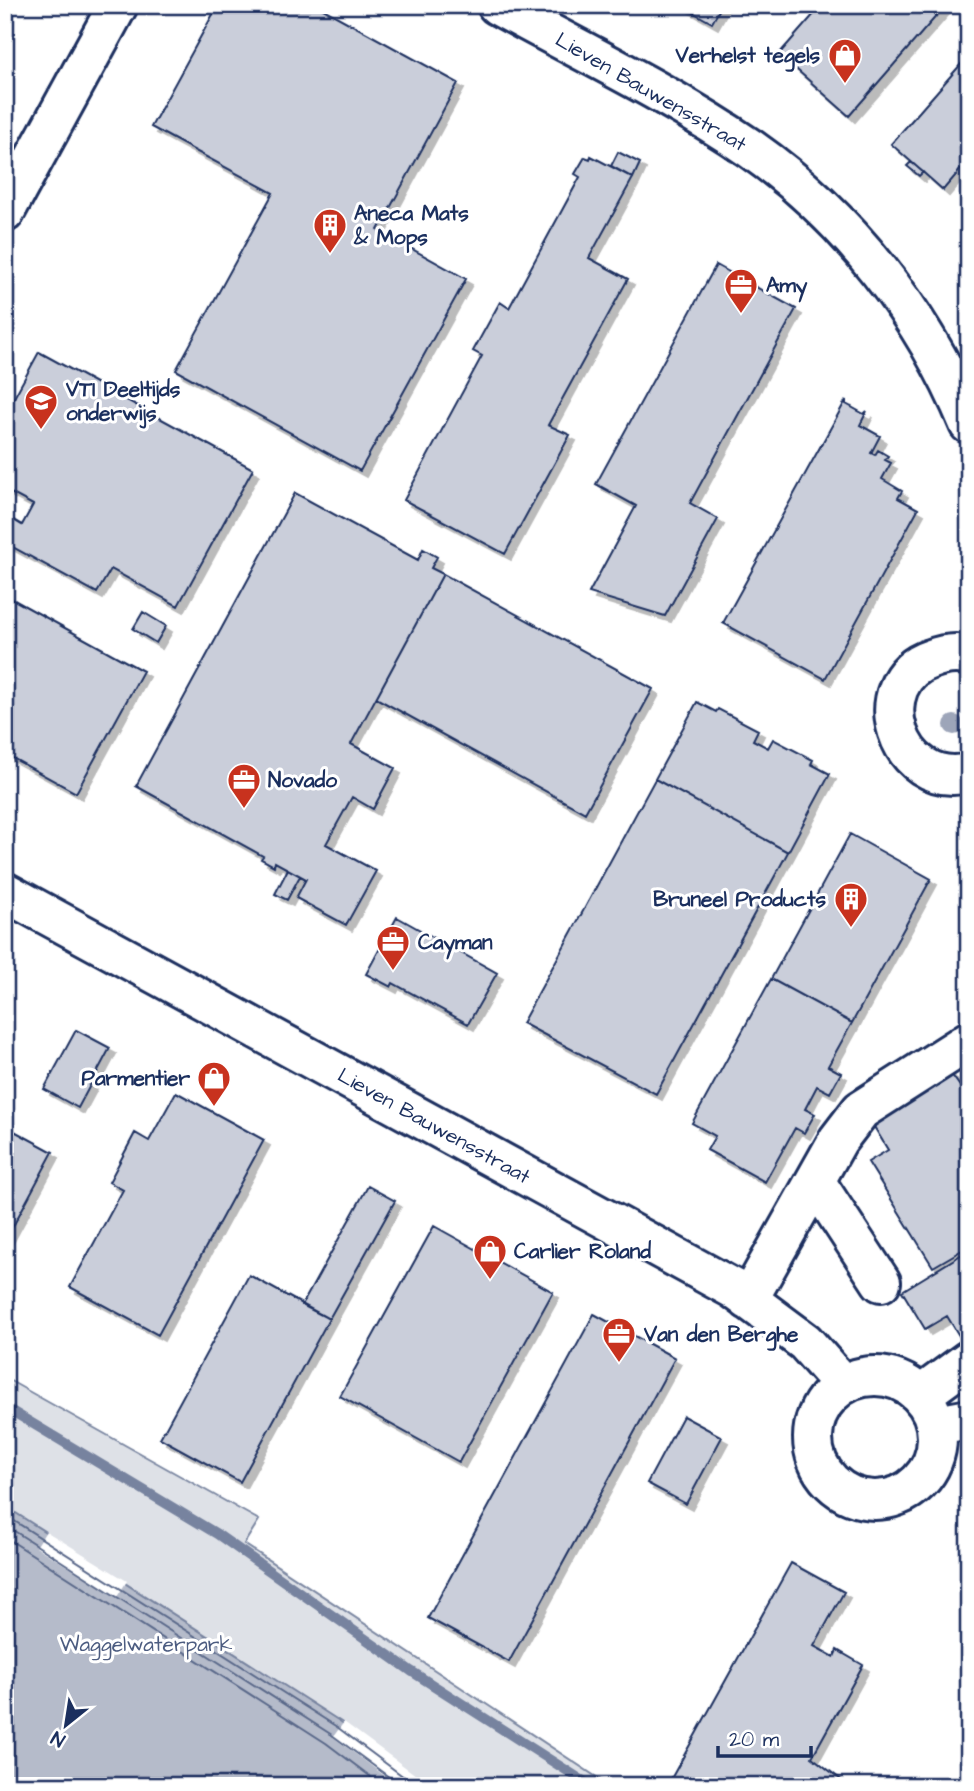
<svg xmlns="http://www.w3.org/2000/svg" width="974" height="1791" font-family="'Architects Daughter',sans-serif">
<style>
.green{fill:#dee1e7;stroke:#7c88a2;stroke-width:2}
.water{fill:#b5bbca;stroke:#77839f;stroke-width:2}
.pier{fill:#fff}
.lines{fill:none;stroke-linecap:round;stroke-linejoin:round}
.shore{stroke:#596789;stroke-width:2}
.stream{stroke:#77839f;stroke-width:10}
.building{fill:#caceda;stroke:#1b2f5e;stroke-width:2;filter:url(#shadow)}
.minor-casing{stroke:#1b2f5e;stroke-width:44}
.minor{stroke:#fff;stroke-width:38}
.tree{fill:#9da5b9}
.labels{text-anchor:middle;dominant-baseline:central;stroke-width:6;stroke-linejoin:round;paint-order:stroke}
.poi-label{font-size:21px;font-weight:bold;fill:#1b2f5e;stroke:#fff;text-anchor:start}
.street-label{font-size:21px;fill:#1b2f5e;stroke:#fff}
.park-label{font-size:21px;fill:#4c5c80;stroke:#fff}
</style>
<defs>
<filter id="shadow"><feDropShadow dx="6" dy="6" stdDeviation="0" flood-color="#0004"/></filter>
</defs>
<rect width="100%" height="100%" fill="#fff"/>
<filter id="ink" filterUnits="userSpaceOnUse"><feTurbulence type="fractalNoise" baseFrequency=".0143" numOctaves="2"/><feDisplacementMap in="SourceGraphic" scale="14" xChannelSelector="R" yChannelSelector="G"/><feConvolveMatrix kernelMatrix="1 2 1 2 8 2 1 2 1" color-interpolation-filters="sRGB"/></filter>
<g filter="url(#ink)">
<path class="green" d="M5 1378 259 1520 244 1544 610 1786H5Z"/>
<path class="water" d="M5 1506 341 1722 428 1786H5Z"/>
<path class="pier" d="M46 1531 127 1581 117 1597 36 1547Z
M344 1722 420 1778 414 1786H398L333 1737Z"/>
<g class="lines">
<path class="shore" d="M5 1515 337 1727 416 1786
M5 1525 332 1735 401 1786
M5 1537 326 1743 383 1786"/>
<path class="stream" d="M5 1407 217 1534 411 1671 591 1786"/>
</g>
<path class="building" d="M218 5H316L458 83 378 230 466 279 360 471 176 370 273 193 151 127Z
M680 5H722L712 23Z
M822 5H946L849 116 779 54Z
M969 55V160L943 190 891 144Z
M618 152 640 163 633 178 611 166Z
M591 156 633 178 589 258 628 279 548 425 570 435 505 554 404 500 482 356 473 351 500 302 509 308 580 177 575 174 585 157 590 159Z
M911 162 923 172 919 176 907 166Z
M716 265 796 309 690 503 718 519 665 616 589 593 636 506 596 484Z
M39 352 253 469 178 606 111 569 97 593 5 543V515L22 525 33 505 5 490V414Z
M846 400V404L864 414 867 411 860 425 880 436 871 453 875 455 878 450 888 456 885 460 891 463 882 479 902 491 898 498 918 509 825 679 723 623Z
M295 493 418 560 423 549 437 557 431 568 443 574 351 744 395 768 373 809 352 797 326 844 376 871 346 925 296 898 306 879 275 862 274 866 261 859 263 856 136 786Z
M443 574 653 689 585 813 376 698Z
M5 595 143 671 76 793 5 754Z
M143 612 166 626 156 643 133 629Z
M697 702 716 712 718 709 758 730 753 740 768 748 773 739 813 760 811 764 830 774 788 852 655 779Z
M655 779 788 852 656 1094 522 1023Z
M850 834 931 879 852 1023 771 979Z
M288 869 300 876 287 900 275 894Z
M397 917 497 973 468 1024 393 983 391 987 366 974Z
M771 979 852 1023 828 1066 841 1073 830 1093 817 1086 805 1109 815 1114 804 1133 795 1128 765 1182 707 1150 715 1136 692 1123Z
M76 1030 110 1048 78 1108 44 1089Z
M949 1071 969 1099V1246L933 1267 868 1162 888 1150 870 1120Z
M176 1092 264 1140 158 1335 70 1287 123 1190 109 1182 135 1133 149 1141Z
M5 1126 53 1152 5 1241Z
M368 1186 395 1201 329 1319 302 1305Z
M434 1226 553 1292 459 1462 340 1396Z
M969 1250V1341L964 1344 947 1316 925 1329 902 1291Z
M249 1275 329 1319 240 1482 160 1438Z
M594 1314 675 1358 509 1662 428 1618Z
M683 1416 722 1437 686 1504 647 1483Z
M791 1563 844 1592 814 1646 834 1657 837 1650 863 1665 812 1757 849 1786H667Z"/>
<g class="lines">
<defs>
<path id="minor" d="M497 5C582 52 671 94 751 149 848 217 924 315 969 424
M5 212 118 5
M969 656C956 652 944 654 931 659 864 681 896 791 969 773
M5 892 734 1289 805 1342 843 1385
M815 1181 881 1282
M748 1300 838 1140 861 1110 969 1041
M813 1438a62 62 0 1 1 124 0a62 62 0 1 1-124 0Z
M921 1395 969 1360
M937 1425 969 1419"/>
</defs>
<use href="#minor" class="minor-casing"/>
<use href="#minor" class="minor"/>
</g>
<circle class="tree" cx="954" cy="725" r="10"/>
</g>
<defs>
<symbol id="shop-pin" viewBox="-11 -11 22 30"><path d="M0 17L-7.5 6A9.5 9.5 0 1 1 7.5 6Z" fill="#c8321e" stroke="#fff"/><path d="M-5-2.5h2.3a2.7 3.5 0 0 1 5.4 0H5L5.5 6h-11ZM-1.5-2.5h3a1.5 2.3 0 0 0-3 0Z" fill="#fff"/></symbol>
<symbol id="building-pin" viewBox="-11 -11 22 30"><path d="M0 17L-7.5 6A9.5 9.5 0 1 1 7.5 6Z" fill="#c8321e" stroke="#fff"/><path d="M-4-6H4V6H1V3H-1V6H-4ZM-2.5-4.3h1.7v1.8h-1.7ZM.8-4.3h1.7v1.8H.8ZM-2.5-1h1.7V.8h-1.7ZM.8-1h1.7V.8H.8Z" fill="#fff"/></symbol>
<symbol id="office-pin" viewBox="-11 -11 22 30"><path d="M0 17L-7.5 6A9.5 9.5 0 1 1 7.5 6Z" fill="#c8321e" stroke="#fff"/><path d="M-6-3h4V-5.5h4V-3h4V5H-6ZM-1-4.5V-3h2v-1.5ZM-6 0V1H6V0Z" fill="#fff"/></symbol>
<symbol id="school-pin" viewBox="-11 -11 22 30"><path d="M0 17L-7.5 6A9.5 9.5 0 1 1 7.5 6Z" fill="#c8321e" stroke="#fff"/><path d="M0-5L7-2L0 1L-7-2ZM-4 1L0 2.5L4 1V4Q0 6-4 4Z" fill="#fff"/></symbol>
</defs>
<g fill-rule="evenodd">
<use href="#shop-pin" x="826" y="36" width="38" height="52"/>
<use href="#building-pin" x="311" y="206" width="38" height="52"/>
<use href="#office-pin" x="722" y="266" width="38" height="52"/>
<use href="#school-pin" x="22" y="382" width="38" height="52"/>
<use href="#office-pin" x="225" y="761" width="38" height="52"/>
<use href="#building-pin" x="832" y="880" width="38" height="52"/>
<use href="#office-pin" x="374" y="923" width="38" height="52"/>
<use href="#shop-pin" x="195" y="1059" width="38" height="52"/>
<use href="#shop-pin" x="471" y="1232" width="38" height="52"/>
<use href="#office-pin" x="600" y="1315" width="38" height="52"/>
</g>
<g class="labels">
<g class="poi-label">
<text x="820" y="55" text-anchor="end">Verhelst tegels</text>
<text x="354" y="213">Aneca Mats<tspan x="354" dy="24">&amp; Mops</tspan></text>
<text x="766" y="285">Amy</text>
<text x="66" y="389">VTI Deeltijds<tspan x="66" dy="24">onderwijs</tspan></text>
<text x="268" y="780">Novado</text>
<text x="826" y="899" text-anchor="end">Bruneel Products</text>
<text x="418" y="942">Cayman</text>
<text x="190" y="1078" text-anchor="end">Parmentier</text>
<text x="514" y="1251">Carlier Roland</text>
<text x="644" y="1334">Van den Berghe</text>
</g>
<g class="street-label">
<text transform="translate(651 92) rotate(30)">Lieven Bauwensstraat</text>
<text transform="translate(434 1126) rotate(29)">Lieven Bauwensstraat</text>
</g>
<g class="park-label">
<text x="146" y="1644">Waggelwaterpark</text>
</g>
</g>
<rect width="974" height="1791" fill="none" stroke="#fff" stroke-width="28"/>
<rect x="14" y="14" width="946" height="1763" fill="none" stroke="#1b2f5e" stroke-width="2.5" filter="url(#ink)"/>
<g transform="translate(66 1725) rotate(210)" stroke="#ffffff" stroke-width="5" paint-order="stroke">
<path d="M0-5L12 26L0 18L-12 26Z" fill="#1b2f5e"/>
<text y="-10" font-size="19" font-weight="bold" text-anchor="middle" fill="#1b2f5e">N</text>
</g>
<path d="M718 1746v10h93v-10" fill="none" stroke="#1b2f5e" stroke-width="3.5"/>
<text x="729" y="1746" font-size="21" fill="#1b2f5e" stroke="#ffffff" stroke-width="5" paint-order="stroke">20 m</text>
</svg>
